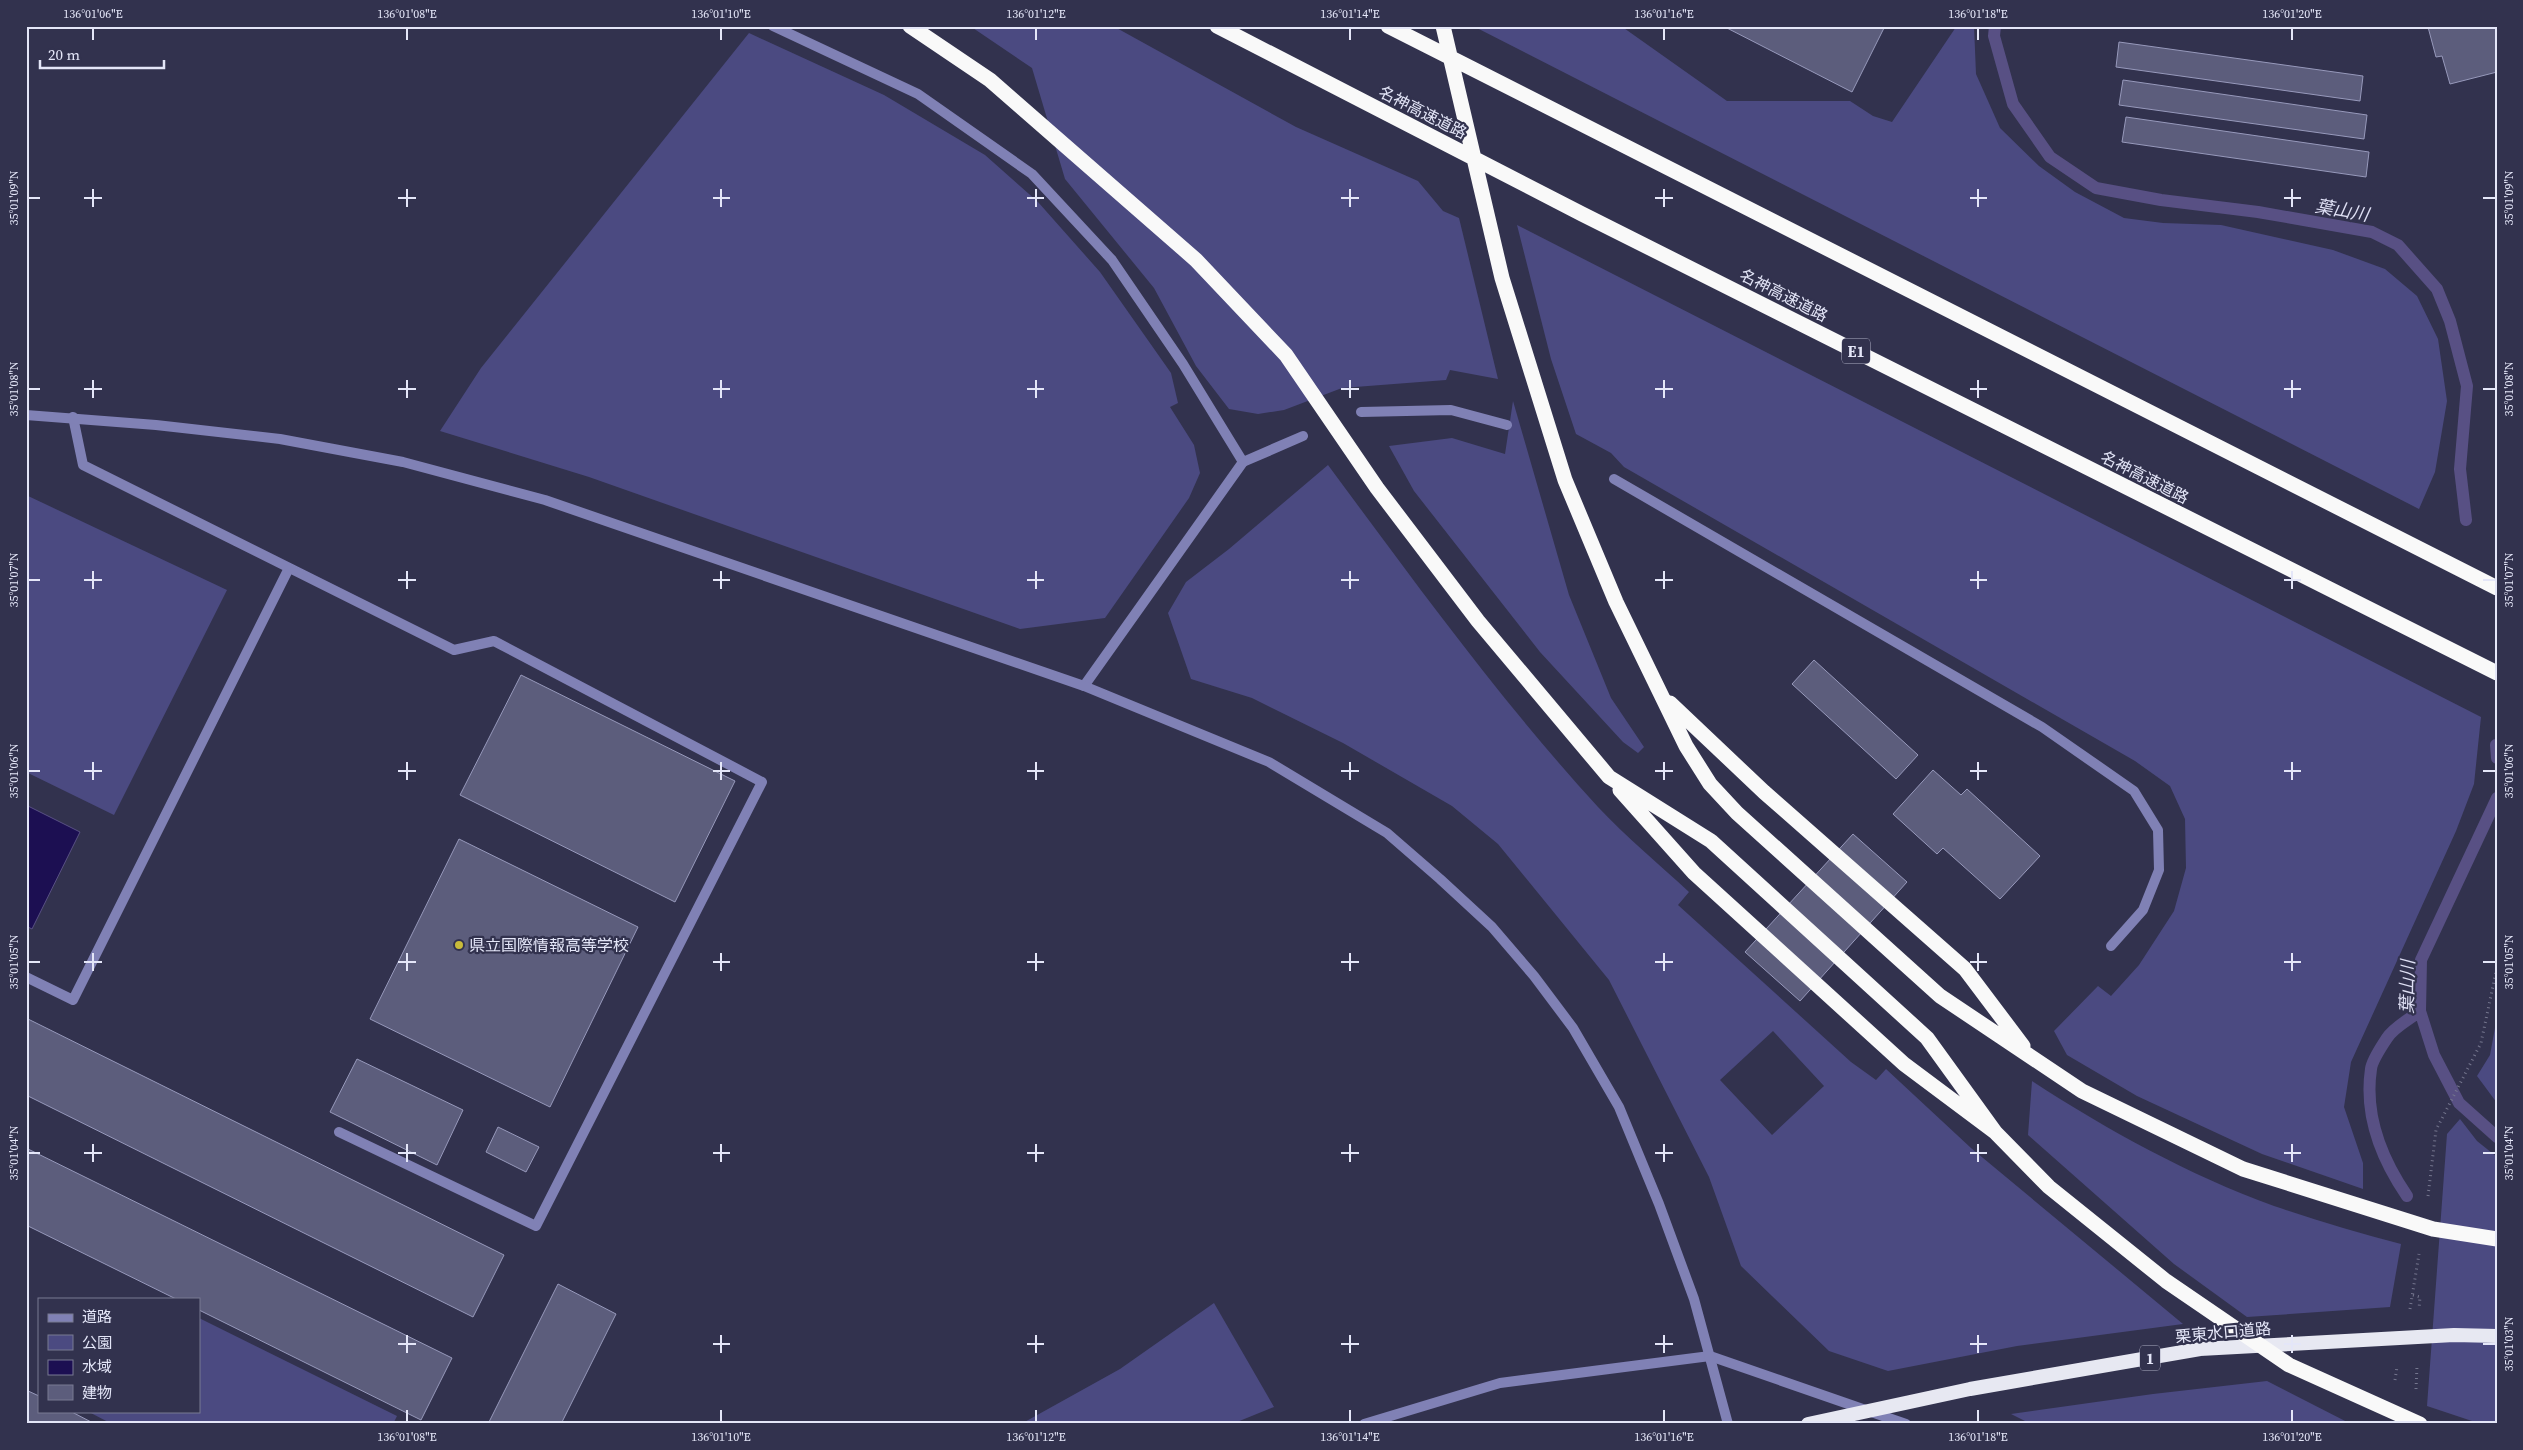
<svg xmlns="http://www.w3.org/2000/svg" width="2523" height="1450" font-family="'Source Serif 4','Noto Sans JP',serif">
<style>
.green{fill:#4b4a81;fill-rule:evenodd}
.water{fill:#1c0f52;stroke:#585084}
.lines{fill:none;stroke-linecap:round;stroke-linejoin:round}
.stream{stroke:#585084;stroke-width:12}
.building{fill:#5c5d7c;stroke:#9799bb}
.path{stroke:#75768e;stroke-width:3;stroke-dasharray:1 4;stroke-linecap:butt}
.service{stroke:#8081b5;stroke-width:10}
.minor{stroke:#8081b5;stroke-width:10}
.tertiary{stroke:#8081b5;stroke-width:10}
.trunk{stroke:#e7e8f2;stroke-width:14}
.motorway{stroke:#f9f9f9;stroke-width:15}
.ticks{fill:none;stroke:#e4e6f8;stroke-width:2}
.poi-dot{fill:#c9bb3b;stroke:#32324e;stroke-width:2}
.labels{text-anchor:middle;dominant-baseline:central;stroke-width:4.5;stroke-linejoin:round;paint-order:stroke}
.shield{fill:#32324e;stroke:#afb0c5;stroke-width:1}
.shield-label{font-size:15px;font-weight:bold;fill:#e4e6f8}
.street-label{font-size:16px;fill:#e4e6f8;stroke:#32324e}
.poi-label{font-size:16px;fill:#e4e6f8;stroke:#32324e;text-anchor:start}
.water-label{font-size:18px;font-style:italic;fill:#dedff4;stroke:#32324e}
.neatline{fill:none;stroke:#e4e6f8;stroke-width:2}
.ticks-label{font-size:12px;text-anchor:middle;fill:#e4e6f8}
</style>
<rect width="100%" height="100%" fill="#32324e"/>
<path class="green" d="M970 26H1113L1296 127 1418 181 1443 211 1459 218 1498 379 1450 370 1446 380 1342 388 1284 410 1258 414 1229 409 1196 366 1154 288 1065 179 1032 68Z
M1473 26H1621L1727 101H1850L1873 116 1892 122 1956 27 1974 26 1976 74 2000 128 2039 166 2075 192 2124 218 2163 223 2221 225 2333 250 2385 269 2417 296 2438 339 2447 401 2435 472 2419 509Z
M749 33 884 95 985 155 1038 202 1100 272 1171 373 1178 403 1170 407 1194 445 1200 473 1189 498 1105 618 1020 629 589 477 440 431 481 368Z
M1517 225 2481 717 2474 784 2456 831 2351 1062 2344 1107 2363 1163V1189L2262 1154 2137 1096 2067 1055 2054 1031 2098 986 2111 996 2139 965 2174 911 2186 868 2185 819 2170 786 2135 761 1624 467 1611 453 1576 434 1551 359Z
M1513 401 1569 595 1611 698 1644 747 1638 753 1623 742 1540 652 1414 491 1389 446 1452 438 1505 454Z
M1328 465C1414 581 1500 700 1598 807 1626 837 1659 864 1689 892L1678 905 1851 1062 1876 1080 1886 1069 1971 1148 2183 1324 2017 1346 1888 1371 1829 1351 1741 1266 1709 1177 1609 980 1498 844 1452 806 1343 743 1252 698 1191 679 1168 613 1186 582 1229 549ZM1773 1031 1824 1086 1772 1135 1720 1080Z
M26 495 227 590 114 815 26 772Z
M2497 1017V1103L2477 1076 2490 1055Z
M2032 1081C2107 1130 2189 1175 2274 1206 2316 1220 2358 1233 2401 1244L2390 1307 2247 1317 2174 1264 2028 1135Z
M2460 1119 2477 1141 2497 1157V1424H2481L2427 1406 2447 1134Z
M1214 1303 1274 1407 1232 1424H1021L1120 1369Z
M199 1318 397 1416 393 1424H112L89 1412 199 1411Z
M2267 1381 2351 1424H2031L2011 1414 2153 1394Z"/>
<path class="water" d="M26 805 80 832 32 929 26 926Z"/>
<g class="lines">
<path class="stream" d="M1995 26 1994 36 2013 104 2050 157 2096 188 2161 200 2258 212 2372 232 2398 245 2437 289 2450 321 2467 386 2460 469 2466 520
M2496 745 2497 758
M2497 798 2421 960 2420 1011 2434 1055 2459 1103 2497 1137
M2407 1196C2381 1158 2364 1116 2371 1069 2372 1060 2382 1046 2387 1038 2394 1027 2410 1019 2420 1011"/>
</g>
<path class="building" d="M1723 26H1885L1852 92Z
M2433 26H2497V72L2450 84 2442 56 2436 57 2428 27Z
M2119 42 2363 76 2360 101 2116 67Z
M2123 80 2367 115 2364 139 2119 105Z
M2126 117 2369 152 2366 177 2122 142Z
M1814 660 1918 755 1896 779 1792 684Z
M521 675 735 781 675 902 460 795Z
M1933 770 1961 795 1967 789 2040 856 2000 899 1943 848 1937 854 1893 814Z
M1853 834 1907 882 1800 1001 1745 952Z
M459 839 638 927 550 1107 370 1019Z
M26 1018 504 1255 473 1317 26 1095Z
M357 1059 463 1110 437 1165 330 1112Z
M498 1127 539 1147 526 1172 486 1152Z
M26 1148 452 1358 421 1420 199 1310V1299H176L26 1225Z
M558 1284 616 1314 561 1424H488Z
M26 1390 39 1396V1411H70L95 1424H26Z"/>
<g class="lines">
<path class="path" d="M2428 1196 2436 1130 2481 1043 2497 967
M2413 1295 2420 1297 2419 1309
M2410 1309 2419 1254
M2395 1380 2397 1367
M2416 1389 2417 1366"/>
<path class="service" d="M773 26 918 94 1032 174 1112 260 1183 364 1243 462 1303 436
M1361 412 1451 410 1507 425
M73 417 83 465 454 650 494 641 762 782 536 1226 339 1132
M1614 479 2042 727 2134 791 2158 830 2159 870 2143 910 2111 946
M26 977 73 1000 289 568"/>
<path class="minor" d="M1084 686 1243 462
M1364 1424 1500 1383 1710 1356 1906 1424"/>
<path class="tertiary" d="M26 415 156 425 280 439 403 462 545 500 1084 686 1269 762 1387 833 1440 879 1492 927 1534 976 1573 1028 1619 1107 1659 1204 1694 1299 1728 1424"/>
<path class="trunk" d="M1808 1424 1970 1389 2200 1349 2454 1335 2497 1336"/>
<path class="motorway" d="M910 26 990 80 1196 260 1286 355 1377 488 1478 621 1609 777 1711 841 1927 1038 1995 1132
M1217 26 1582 214 2497 673
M1388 26 2497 588
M1443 26 1502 278 1565 480 1616 602 1686 746 1710 784 1737 813 1940 996 2082 1091 2243 1169 2433 1229 2497 1239
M1670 703 1764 792 1965 969 2023 1046
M1620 790 1694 873 1904 1064 1995 1132 2049 1187 2166 1281 2289 1365 2420 1424"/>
</g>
<path class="ticks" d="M93 28V40M407 28V40M721 28V40M1036 28V40M1350 28V40M1664 28V40M1978 28V40M2292 28V40M93 189V207M407 189V207M721 189V207M1036 189V207M1350 189V207M1664 189V207M1978 189V207M2292 189V207M28 198H40M84 198H102M398 198H416M713 198H730M1027 198H1044M1341 198H1359M1655 198H1673M1970 198H1987M2284 198H2301M2483 198H2496M93 380V398M407 380V398M721 380V398M1036 380V398M1350 380V398M1664 380V398M1978 380V398M2292 380V398M28 389H40M84 389H102M398 389H416M713 389H730M1027 389H1044M1341 389H1359M1655 389H1673M1970 389H1987M2284 389H2301M2483 389H2496M93 571V589M407 571V589M721 571V589M1036 571V589M1350 571V589M1664 571V589M1978 571V589M2292 571V589M28 580H40M84 580H102M398 580H416M713 580H730M1027 580H1044M1341 580H1359M1655 580H1673M1970 580H1987M2284 580H2301M2483 580H2496M93 762V780M407 762V780M721 762V780M1036 762V780M1350 762V780M1664 762V780M1978 762V780M2292 762V780M28 771H40M84 771H102M398 771H416M713 771H730M1027 771H1044M1341 771H1359M1655 771H1673M1970 771H1987M2284 771H2301M2483 771H2496M93 953V971M407 953V971M721 953V971M1036 953V971M1350 953V971M1664 953V971M1978 953V971M2292 953V971M28 962H40M84 962H102M398 962H416M713 962H730M1027 962H1044M1341 962H1359M1655 962H1673M1970 962H1987M2284 962H2301M2483 962H2496M93 1144V1162M407 1144V1162M721 1144V1162M1036 1144V1162M1350 1144V1162M1664 1144V1162M1978 1144V1162M2292 1144V1162M28 1153H40M84 1153H102M398 1153H416M713 1153H730M1027 1153H1044M1341 1153H1359M1655 1153H1673M1970 1153H1987M2284 1153H2301M2483 1153H2496M407 1335V1353M721 1335V1353M1036 1335V1353M1350 1335V1353M1664 1335V1353M1978 1335V1353M2292 1335V1353M398 1344H416M713 1344H730M1027 1344H1044M1341 1344H1359M1655 1344H1673M1970 1344H1987M2284 1344H2301M2483 1344H2496M407 1410V1422M721 1410V1422M1036 1410V1422M1350 1410V1422M1664 1410V1422M1978 1410V1422M2292 1410V1422"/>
<circle class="poi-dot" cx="459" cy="945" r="5"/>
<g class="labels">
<g class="shield">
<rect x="1842" y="338.5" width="28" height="25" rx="4"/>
<rect x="2140" y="1345.5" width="20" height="25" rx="4"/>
</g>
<g class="shield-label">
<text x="1856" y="351">E1</text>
<text x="2150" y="1358">1</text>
</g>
<g class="street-label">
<text transform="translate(1423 112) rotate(27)">名神高速道路</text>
<text transform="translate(1784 295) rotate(27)">名神高速道路</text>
<text transform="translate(2145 477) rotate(27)">名神高速道路</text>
<text transform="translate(2223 1332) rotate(-5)">栗東水口道路</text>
</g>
<g class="poi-label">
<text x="469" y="945">県立国際情報高等学校</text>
</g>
<g class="water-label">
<text transform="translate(2342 210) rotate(10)">葉山川</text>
<text transform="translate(2407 987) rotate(-89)">葉山川</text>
</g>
</g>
<rect width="2523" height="1450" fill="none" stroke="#32324e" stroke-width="55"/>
<rect x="38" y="1298" width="162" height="115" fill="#32324e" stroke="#797a92"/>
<rect x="48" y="1314" width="25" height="8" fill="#8081b5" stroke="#797a92"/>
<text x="82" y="1322" font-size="15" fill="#e4e6f8">道路</text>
<rect x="48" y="1335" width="25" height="15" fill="#4b4a81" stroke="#797a92"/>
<text x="82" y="1348" font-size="15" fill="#e4e6f8">公園</text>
<rect x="48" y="1360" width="25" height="15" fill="#1c0f52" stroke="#797a92"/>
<text x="82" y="1372" font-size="15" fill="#e4e6f8">水域</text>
<rect x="48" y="1385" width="25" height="15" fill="#5c5d7c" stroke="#797a92"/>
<text x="82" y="1398" font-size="15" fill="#e4e6f8">建物</text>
<path d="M40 60v8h124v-8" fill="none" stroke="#e4e6f8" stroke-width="2.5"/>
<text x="48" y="60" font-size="15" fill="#e4e6f8" stroke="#32324e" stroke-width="4" paint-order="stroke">20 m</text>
<rect x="28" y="28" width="2468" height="1394" class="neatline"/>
<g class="ticks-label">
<text x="93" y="18">136°01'06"E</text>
<text x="407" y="18">136°01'08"E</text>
<text x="721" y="18">136°01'10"E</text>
<text x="1036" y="18">136°01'12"E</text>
<text x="1350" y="18">136°01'14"E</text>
<text x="1664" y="18">136°01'16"E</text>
<text x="1978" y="18">136°01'18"E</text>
<text x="2292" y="18">136°01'20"E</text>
<text transform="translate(14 198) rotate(-90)" y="4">35°01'09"N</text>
<text transform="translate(2509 198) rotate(-90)" y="4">35°01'09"N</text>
<text transform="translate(14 389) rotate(-90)" y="4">35°01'08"N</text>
<text transform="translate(2509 389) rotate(-90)" y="4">35°01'08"N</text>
<text transform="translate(14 580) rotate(-90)" y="4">35°01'07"N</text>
<text transform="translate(2509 580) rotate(-90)" y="4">35°01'07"N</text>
<text transform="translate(14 771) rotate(-90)" y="4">35°01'06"N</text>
<text transform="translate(2509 771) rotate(-90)" y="4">35°01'06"N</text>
<text transform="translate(14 962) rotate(-90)" y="4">35°01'05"N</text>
<text transform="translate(2509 962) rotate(-90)" y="4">35°01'05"N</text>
<text transform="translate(14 1153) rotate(-90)" y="4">35°01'04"N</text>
<text transform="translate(2509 1153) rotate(-90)" y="4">35°01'04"N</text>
<text transform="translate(2509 1344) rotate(-90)" y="4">35°01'03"N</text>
<text x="407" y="1441">136°01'08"E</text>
<text x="721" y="1441">136°01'10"E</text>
<text x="1036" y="1441">136°01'12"E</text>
<text x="1350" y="1441">136°01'14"E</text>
<text x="1664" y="1441">136°01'16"E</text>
<text x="1978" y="1441">136°01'18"E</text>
<text x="2292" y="1441">136°01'20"E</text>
</g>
</svg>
